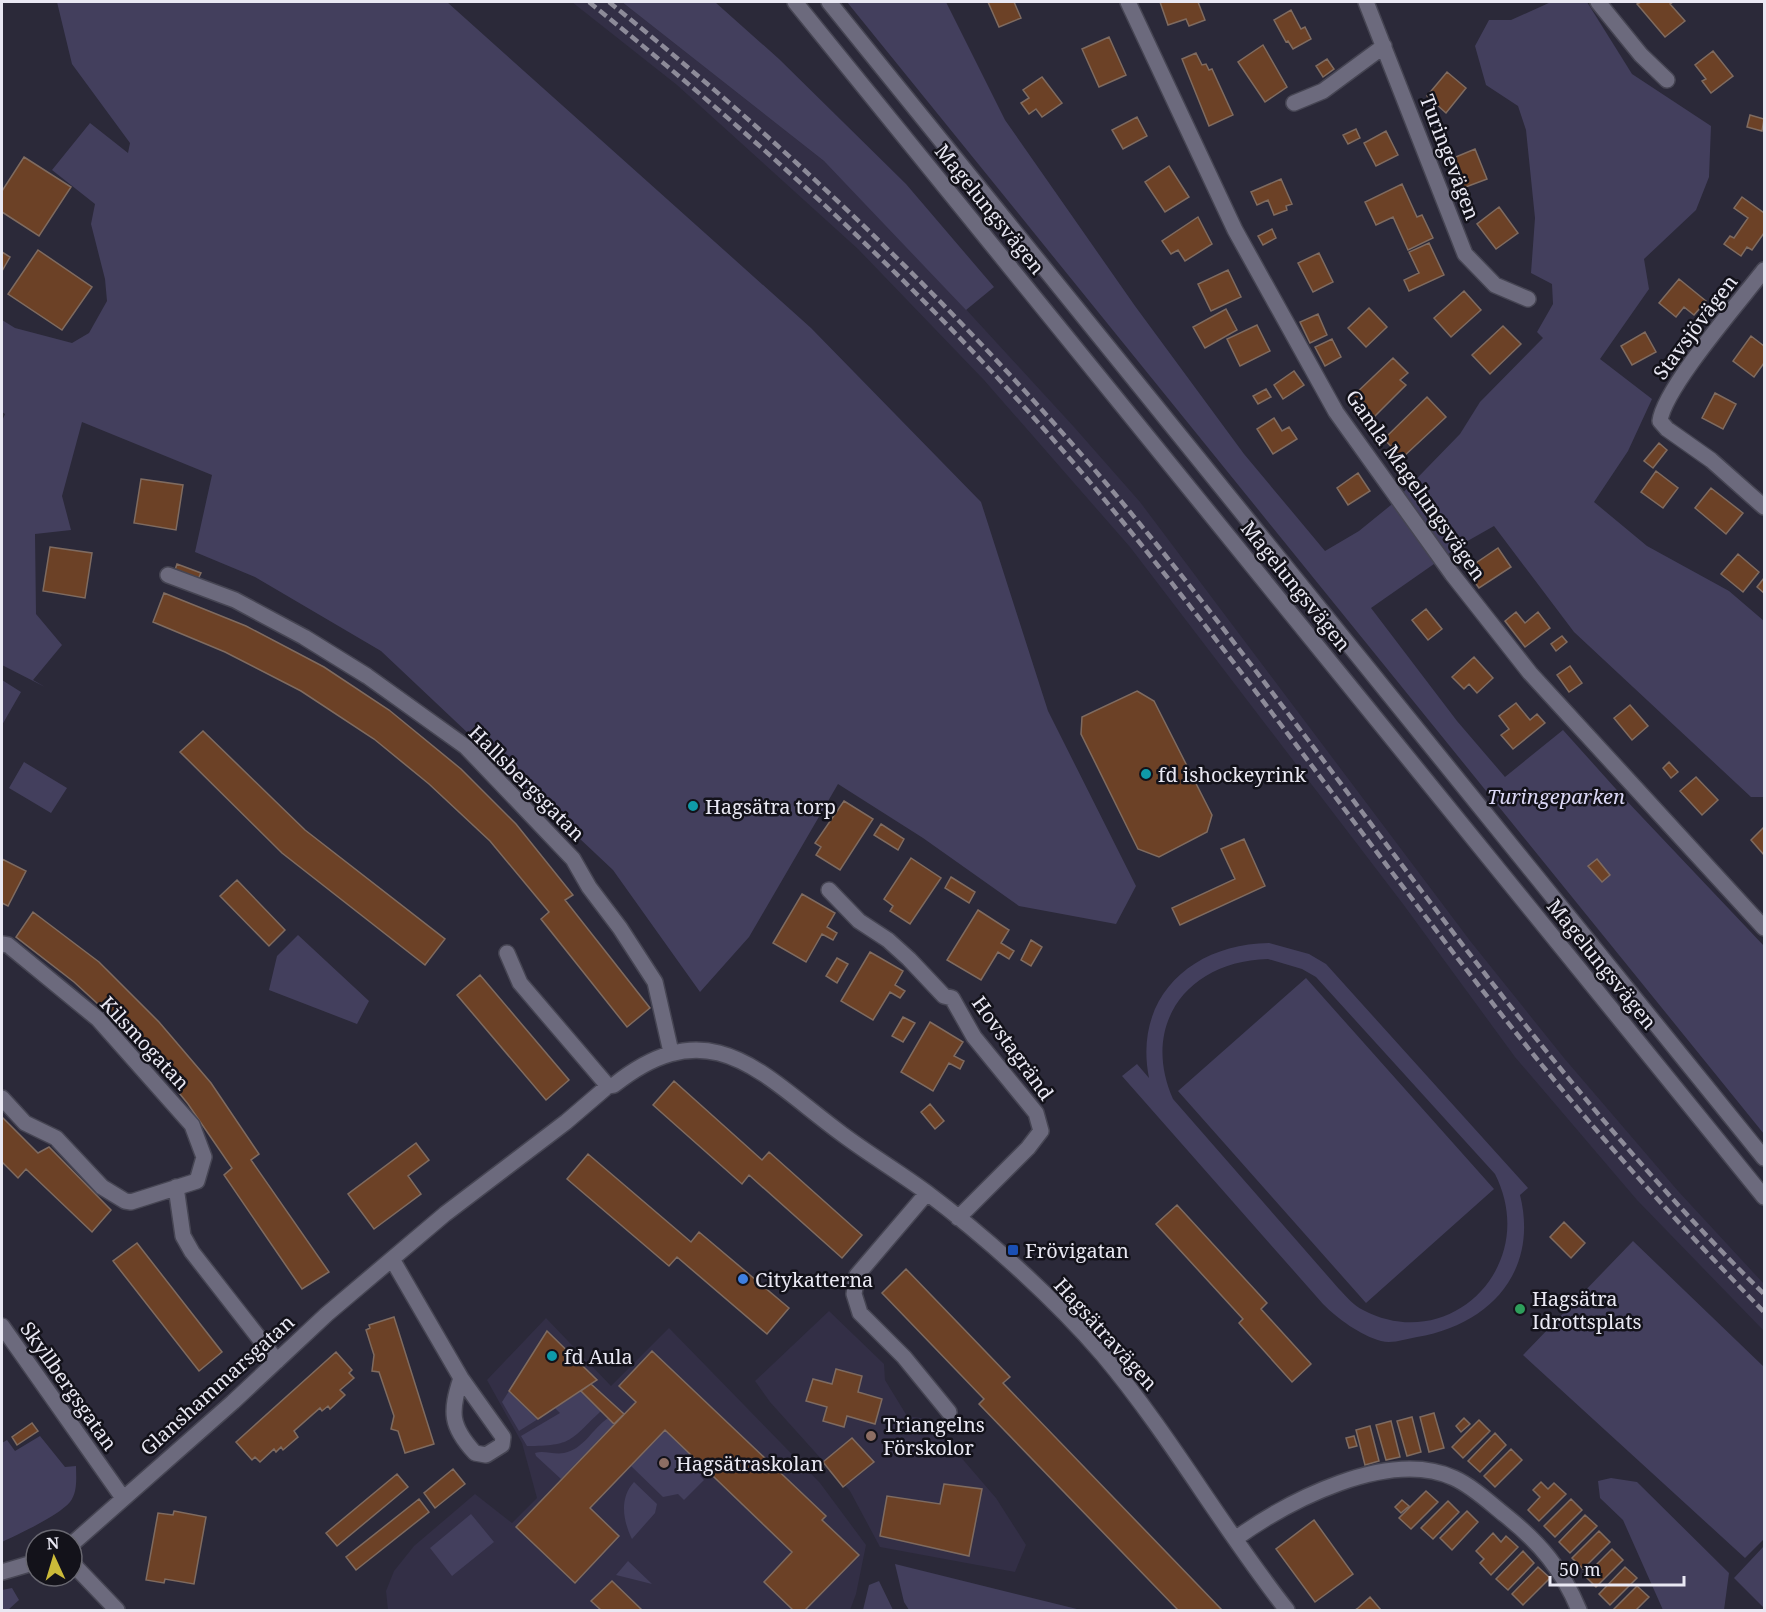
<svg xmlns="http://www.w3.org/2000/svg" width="1766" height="1612" font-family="'Noto Serif',serif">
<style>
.built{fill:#332f46}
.green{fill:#433f5d;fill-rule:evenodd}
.building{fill:#6c4126;stroke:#7f6b60;stroke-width:1.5}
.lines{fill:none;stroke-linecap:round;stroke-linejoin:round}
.street-casing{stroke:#464553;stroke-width:18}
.secondary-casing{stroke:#464553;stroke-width:18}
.street{stroke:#6c6a7d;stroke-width:15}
.secondary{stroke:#6c6a7d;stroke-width:15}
.rail{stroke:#8d8b99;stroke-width:4.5;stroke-dasharray:9 4.5;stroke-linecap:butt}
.culture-dot{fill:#0f9aa8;stroke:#13121a;stroke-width:2}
.transit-dot{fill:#1a4fb4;stroke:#13121a;stroke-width:2}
.shop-dot{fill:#3f7fe0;stroke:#13121a;stroke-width:2}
.leisure-dot{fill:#2e9e5b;stroke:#13121a;stroke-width:2}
.education-dot{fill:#8d6e63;stroke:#13121a;stroke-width:2}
.labels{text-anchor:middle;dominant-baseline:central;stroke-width:5;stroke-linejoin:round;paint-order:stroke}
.street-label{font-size:20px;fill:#e9e8f3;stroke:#13121a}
.poi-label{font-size:20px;fill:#e9e8f3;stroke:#13121a;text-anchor:start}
.park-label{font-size:20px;font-style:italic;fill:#dbd8f6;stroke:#13121a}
</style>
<rect width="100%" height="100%" fill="#2b2939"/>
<path class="built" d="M572 2H622L824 161 907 245 1074 427 1140 502 1471 942 1564 1058 1678 1191 1764 1284V1331L1637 1200 1515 1057 1403 904 1130 547 984 380 858 249 677 85Z
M829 1311 884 1364 885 1380 907 1416 928 1419 996 1498 1026 1545 1015 1572 880 1547 850 1491 770 1402 755 1381Z
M546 1318 611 1386 669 1328 820 1483 866 1545 856 1594 850 1610H388L386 1591 394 1571 414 1546 475 1494 512 1523 537 1498 522 1443 487 1380Z"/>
<path class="green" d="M57 2H447L811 328 981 502 1048 711 1136 886 1116 924 1019 906 923 838 838 784 749 937 700 992 613 870 381 651 255 577 195 552 212 475 82 422 62 496 71 530 35 534 36 614 62 645 33 680 45 687 2 665V421L5 414 2 412V320L15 328 72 343 89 333 107 301 105 279 91 224 95 204 52 170 90 123 128 153 130 143 72 64Z
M622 2H715L779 59 906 184 994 287 966 310 824 161Z
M847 2H946L1005 120 1135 306 1244 454 1325 551 1359 531 1391 505 1460 434 1480 402 1543 338 1537 332 1553 304 1552 284 1531 273 1535 218 1526 130 1518 106 1486 85 1475 46 1489 20H1511L1551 2H1587L1632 74 1711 126 1709 177 1696 210 1644 259 1649 289 1600 359 1652 399 1628 451 1594 502 1647 546 1729 591 1764 621V797H1751L1574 632 1494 526 1464 543 1371 608 1457 721 1505 777 1563 730 1624 798 1764 946V1134Z
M2 680 21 692 2 725Z
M24 762 67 788 51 813 9 788Z
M298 935 369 1001 357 1024 269 990 277 956Z
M1269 943 1309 954 1326 964 1528 1188 1520 1195C1539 1271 1490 1325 1417 1337 1405 1339 1393 1344 1381 1341 1360 1335 1338 1319 1323 1304L1122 1076 1137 1064 1149 1078C1133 997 1192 944 1269 943ZM1268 959 1302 969 1316 977 1495 1174C1541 1265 1450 1356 1363 1310 1354 1306 1346 1296 1339 1289L1173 1099C1140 1024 1188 961 1268 959Z
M1306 978 1494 1189 1366 1303 1178 1091Z
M1633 1241 1764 1367V1539L1745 1558 1523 1355Z
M509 1391 538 1419 519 1431 502 1402Z
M581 1391 601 1411C570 1440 573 1446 527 1446L521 1436 560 1413 555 1408Z
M608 1418 614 1424 561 1479 536 1456 535 1453C544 1450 554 1455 564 1453 584 1449 592 1429 608 1418Z
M665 1430 707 1470 700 1476 704 1480 684 1500 678 1494 663 1497 631 1466Z
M40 1436 65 1467 76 1466C76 1477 78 1492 70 1502 58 1516 19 1534 2 1542V1443L7 1440 15 1451Z
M1611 1478 1637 1482 1729 1573 1724 1610H1663L1623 1520 1600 1498 1598 1481Z
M634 1482 657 1504 655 1513 632 1539C623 1521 619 1498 634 1482Z
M471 1514 494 1542 452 1576 430 1548Z
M1764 1546V1608L1734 1578Z
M628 1561 652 1584 616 1575Z
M895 1564 1081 1610H909L904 1602Z
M879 1581 893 1610H863L869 1585Z
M12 1588 19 1600 8 1610H2V1590Z"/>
<path class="building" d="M988 2H1014L1021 18 999 27Z
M1160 2H1198L1205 20 1189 26 1186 19 1168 25Z
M1641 2H1673L1670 4 1685 21 1665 37 1637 4Z
M1291 10 1301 29 1305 27 1311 39 1293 49 1288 41 1286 42 1274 20Z
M1109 37 1126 75 1099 87 1082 49Z
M1263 45 1287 87 1265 102 1238 62Z
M1713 51 1733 76 1711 93 1702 81 1706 79 1695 65Z
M1196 53 1202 65 1206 64 1209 70 1212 69 1233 115 1209 126 1182 59Z
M1327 59 1334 69 1323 77 1316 66Z
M1447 72 1466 88 1446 113 1427 96Z
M1042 77 1062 103 1042 117 1036 109 1029 114 1021 103 1029 98 1023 90Z
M1750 115 1764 119 1762 131 1747 127Z
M1137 117 1147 136 1123 149 1112 130Z
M1356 129 1360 138 1348 144 1343 135Z
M1386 131 1398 155 1376 166 1364 143Z
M1475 149 1487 179 1463 188 1451 159Z
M24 157 71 187 39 236 2 212V191Z
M1169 166 1189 197 1165 212 1145 182Z
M1281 179 1292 204 1286 206 1287 210 1274 215 1268 200 1257 205 1251 192Z
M1402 184 1417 217 1422 215 1433 238 1408 250 1393 217 1376 225 1365 202Z
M1742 197 1764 213V233L1752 250 1747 247 1741 256 1724 244 1730 236 1734 238 1748 218 1734 208Z
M1499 207 1518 233 1496 249 1477 224Z
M1198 217 1212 244 1185 261 1178 250 1171 254 1162 241Z
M1272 229 1276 238 1263 245 1258 236Z
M1429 243 1444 275 1409 291 1404 280 1419 273 1409 252Z
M38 250 92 287 62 330 8 294Z
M2 252 10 257 2 271Z
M1319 253 1333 282 1313 292 1298 263Z
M1228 270 1241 297 1211 311 1198 284Z
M1679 279 1706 301 1694 315 1684 307 1676 317 1659 303Z
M1464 291 1481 310 1451 337 1434 318Z
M1369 308 1387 327 1366 347 1348 328Z
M1226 309 1237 330 1205 348 1193 327Z
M1318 314 1327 335 1310 343 1300 322Z
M1257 325 1270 351 1240 366 1227 339Z
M1503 326 1521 344 1490 374 1472 355Z
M1645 332 1656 352 1632 365 1621 346Z
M1751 336 1764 346V363L1754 377 1733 361Z
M1332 339 1341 357 1325 366 1315 347Z
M1393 358 1408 373 1400 380 1406 385 1374 417 1353 396Z
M1294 371 1304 385 1283 399 1274 385Z
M1266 389 1271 397 1258 404 1253 396Z
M1715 393 1736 404 1723 429 1702 418Z
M1427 397 1446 417 1402 458 1384 439Z
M1274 418 1282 431 1289 427 1297 439 1273 454 1257 429Z
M1659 443 1667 450 1653 468 1644 461Z
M1656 471 1678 488 1663 508 1641 492Z
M1358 473 1370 491 1348 505 1337 488Z
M141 479 183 485 176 530 134 523Z
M1711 488 1743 513 1726 534 1695 508Z
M50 547 92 553 85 598 43 591Z
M1498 548 1511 567 1479 588 1471 577 1475 574 1470 567Z
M1738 554 1759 572 1743 592 1721 574Z
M177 564 201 573 197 581 174 573Z
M1764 578V593L1757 587Z
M164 593 246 626 324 667 389 710 461 769 516 824 573 895 565 900 650 1008 627 1027 541 919 549 912 490 841 429 784 374 739 301 691 225 652 153 622Z
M1426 609 1442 629 1428 640 1412 620Z
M1516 612 1525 623 1538 612 1550 628 1525 647 1505 621Z
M1562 636 1567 642 1556 651 1551 644Z
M1474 657 1493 678 1477 693 1469 684 1464 689 1452 677Z
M1570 666 1582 683 1569 692 1557 675Z
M1137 691 1154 701 1212 815 1207 832 1159 857 1138 849 1081 734 1082 717Z
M1516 703 1530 720 1537 714 1545 723 1513 749 1501 735 1509 729 1499 716Z
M1630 705 1648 726 1632 740 1614 718Z
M203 731 305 830 445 939 425 965 282 853 180 752Z
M1669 762 1678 772 1671 778 1663 768Z
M1696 777 1718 800 1702 815 1680 791Z
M844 801 873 819 840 870 816 855 821 847 815 843Z
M881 824 904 839 898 850 874 835Z
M1764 827V855L1751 840Z
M1244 839 1265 886 1180 925 1172 908 1235 879 1221 849Z
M911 858 941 878 910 924 890 911 893 906 884 899Z
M2 859 26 871 8 906 2 903Z
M1597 859 1610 875 1602 882 1588 866Z
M951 877 975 892 969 903 945 888Z
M237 880 285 930 269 946 220 896Z
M802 894 835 913 827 927 837 933 833 940 822 934 806 962 773 943Z
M978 910 1009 930 1001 943 1014 951 1009 959 998 952 981 980 947 960Z
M33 912 99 962 159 1022 211 1083 259 1154 251 1160 329 1272 302 1289 224 1175 232 1168 188 1104 134 1037 74 982 16 937Z
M1031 940 1042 947 1031 966 1021 960Z
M870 952 903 971 895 985 905 991 900 998 890 992 873 1020 841 1001Z
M837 958 848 964 837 983 826 976Z
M480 975 569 1080 546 1100 457 995Z
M903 1017 915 1023 903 1042 892 1036Z
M930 1022 963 1042 954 1056 964 1061 960 1069 949 1063 933 1091 901 1072Z
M674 1081 762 1160 769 1152 862 1235 842 1258 749 1175 742 1184 653 1105Z
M930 1104 944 1121 935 1129 921 1112Z
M2 1117 38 1153 49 1147 111 1210 92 1232 26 1169 18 1178 2 1162Z
M416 1143 429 1160 408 1176 421 1194 374 1229 348 1194Z
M588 1154 691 1242 699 1232 789 1308 767 1334 677 1257 669 1266 567 1179Z
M1177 1205 1267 1303 1261 1309 1311 1364 1292 1382 1239 1323 1243 1319 1156 1224Z
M1564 1222 1585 1243 1571 1258 1550 1237Z
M137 1243 222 1352 199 1371 113 1261Z
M906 1269 1010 1377 1003 1383 1222 1610H1178L979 1404 984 1399 882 1293Z
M394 1317 434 1444 405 1453 398 1431 391 1429 394 1416 379 1372 372 1371 374 1355 366 1330 370 1328 369 1325Z
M547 1331 597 1380 538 1419 509 1391Z
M652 1351 826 1516 822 1520 859 1555 805 1610H793L764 1582 792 1552 665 1430 590 1508 619 1536 575 1583 516 1527 636 1402 619 1386Z
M336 1352 352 1370 349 1373 354 1378 340 1390 345 1395 330 1409 328 1406 322 1411 320 1408 294 1431 298 1437 283 1450 281 1447 276 1452 274 1449 260 1462 255 1457 252 1460 236 1442Z
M836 1369 862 1376 858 1392 882 1399 875 1424 847 1416 844 1427 823 1421 827 1407 806 1401 813 1379 832 1384Z
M591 1384 624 1414 614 1424 581 1391Z
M1434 1413 1444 1448 1429 1452 1420 1417Z
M1412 1417 1421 1452 1407 1456 1397 1421Z
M1464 1418 1470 1424 1461 1432 1456 1426Z
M1479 1420 1490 1431 1463 1458 1452 1447Z
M1391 1421 1400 1457 1386 1460 1376 1425Z
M32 1423 38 1431 17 1445 12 1437Z
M1370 1426 1379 1461 1365 1465 1356 1430Z
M1495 1433 1506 1445 1480 1472 1468 1461Z
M1354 1436 1357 1446 1349 1448 1346 1438Z
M852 1438 874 1462 843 1487 823 1462Z
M1511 1449 1522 1460 1495 1487 1484 1476Z
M453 1469 465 1484 435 1508 424 1493Z
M397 1474 408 1487 337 1546 326 1533Z
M1541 1482 1548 1489 1554 1483 1566 1494 1539 1521 1528 1510 1540 1497 1533 1490Z
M944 1484 982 1489 969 1556 880 1536 887 1496 940 1504Z
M1426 1491 1438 1502 1411 1529 1399 1518Z
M419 1499 429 1512 356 1570 346 1557Z
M1571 1499 1582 1510 1555 1537 1544 1526Z
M1402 1500 1409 1506 1401 1513 1395 1507Z
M1448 1501 1459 1512 1433 1539 1421 1528Z
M174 1511 206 1517 194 1584 165 1579 164 1583 146 1580 158 1513 173 1515Z
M1467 1511 1478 1522 1452 1550 1440 1538Z
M1585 1515 1597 1526 1570 1553 1559 1542Z
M1314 1520 1353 1574 1315 1602 1276 1549Z
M1599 1531 1610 1542 1583 1569 1572 1558Z
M1493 1533 1501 1542 1506 1536 1518 1547 1491 1575 1480 1563 1484 1559 1476 1551Z
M1612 1549 1623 1560 1596 1587 1585 1576Z
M1523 1551 1534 1563 1508 1590 1496 1579Z
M1538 1567 1550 1578 1523 1605 1512 1594Z
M1625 1567 1637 1578 1610 1605 1599 1594Z
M612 1581 642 1610H601L591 1601Z
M1637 1586 1649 1597 1636 1610H1613Z
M1370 1597 1381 1610H1355L1358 1608Z"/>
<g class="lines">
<defs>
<path id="street" d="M1128 2 1235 230 1336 412 1452 574 1530 673 1764 928
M1366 2 1465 254 1495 285 1528 299
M1598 2 1641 55 1667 80
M1294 103 1323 91 1384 46
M1764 270C1741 300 1664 388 1660 421L1667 429 1711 460 1764 507
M168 575 235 600 304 637 367 676 466 747 573 859 589 887 620 928 655 982 671 1052
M829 890 859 921 888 940 909 959 944 996 952 998 974 1037 1036 1113 1041 1131 1028 1148 958 1218
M2 944 8 945 98 1019 192 1125 204 1157 197 1181 131 1202 125 1201 102 1187 56 1138 25 1123 2 1098
M507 953 520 983 608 1086
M176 1187 183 1236 192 1252 277 1361
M927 1193 857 1275 854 1294 860 1313 904 1357 949 1412
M392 1259 461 1378 503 1437 502 1445 486 1455 475 1453C450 1426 450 1412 461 1378
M2 1326 123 1498
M1235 1539C1288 1501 1388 1448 1454 1478 1472 1486 1490 1503 1505 1515 1540 1543 1562 1569 1579 1610
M72 1544 233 1402 327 1314 445 1214 566 1122 608 1086 614 1085C712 1007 763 1076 842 1134 870 1155 899 1172 926 1192 986 1237 1054 1298 1103 1355 1171 1436 1222 1528 1287 1610
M72 1563 117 1610
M2 1572 36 1562"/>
<path id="secondary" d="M795 2 1764 1197
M829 2 1764 1158"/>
</defs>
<use href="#street" class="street-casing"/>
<use href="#secondary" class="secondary-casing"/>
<use href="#street" class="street"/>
<use href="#secondary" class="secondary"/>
<path class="rail" d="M589 2C773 150 947 311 1099 493 1256 682 1395 885 1550 1075 1618 1158 1690 1236 1764 1312
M609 2C806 161 988 337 1149 535 1354 787 1531 1065 1764 1294"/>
</g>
<g class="culture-dot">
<circle cx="1146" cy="774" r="6"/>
<circle cx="693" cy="806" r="6"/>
<circle cx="552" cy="1356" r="6"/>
</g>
<rect class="transit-dot" x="1007" y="1244" width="12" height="12" rx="3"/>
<circle class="shop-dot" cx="743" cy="1279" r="6"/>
<circle class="leisure-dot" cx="1520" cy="1309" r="6"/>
<g class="education-dot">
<circle cx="871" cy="1436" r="6"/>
<circle cx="664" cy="1463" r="6"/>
</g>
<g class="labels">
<g class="street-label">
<text transform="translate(1450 157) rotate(69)">Turingevägen</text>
<text transform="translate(990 209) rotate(51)">Magelungsvägen</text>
<text transform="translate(1695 327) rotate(-53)">Stavsjövägen</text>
<text transform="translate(1416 485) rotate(55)">Gamla Magelungsvägen</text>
<text transform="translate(1296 586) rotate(51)">Magelungsvägen</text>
<text transform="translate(527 783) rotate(45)">Hallsbergsgatan</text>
<text transform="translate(1602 964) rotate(51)">Magelungsvägen</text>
<text transform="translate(145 1043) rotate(47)">Kilsmogatan</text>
<text transform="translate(1013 1048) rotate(54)">Hovstagränd</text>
<text transform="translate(1106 1334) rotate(48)">Hagsätravägen</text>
<text transform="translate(217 1385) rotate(-42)">Glanshammarsgatan</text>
<text transform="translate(69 1386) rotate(55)">Skyllbergsgatan</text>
</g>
<g class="poi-label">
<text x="1158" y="774">fd ishockeyrink</text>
<text x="705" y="806">Hagsätra torp</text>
<text x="1025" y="1250">Frövigatan</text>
<text x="755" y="1279">Citykatterna</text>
<text x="1532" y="1298">Hagsätra<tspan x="1532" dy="23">Idrottsplats</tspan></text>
<text x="564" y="1356">fd Aula</text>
<text x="883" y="1424">Triangelns<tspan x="883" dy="23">Förskolor</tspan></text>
<text x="676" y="1463">Hagsätraskolan</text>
</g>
<g class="park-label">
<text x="1556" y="796">Turingeparken</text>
</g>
</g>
<rect width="1766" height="1612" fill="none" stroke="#e9e8f3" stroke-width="6"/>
<g transform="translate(54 1558) rotate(356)"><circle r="28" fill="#13121a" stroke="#696871" stroke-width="1.5"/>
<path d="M0-4.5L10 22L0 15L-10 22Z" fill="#cbba39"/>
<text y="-9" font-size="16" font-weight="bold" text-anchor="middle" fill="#e9e8f3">N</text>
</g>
<path d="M1550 1576v9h134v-9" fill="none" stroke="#e9e8f3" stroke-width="3"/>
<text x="1559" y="1576" font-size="18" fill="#e9e8f3" stroke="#13121a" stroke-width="4.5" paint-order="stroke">50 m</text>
</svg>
